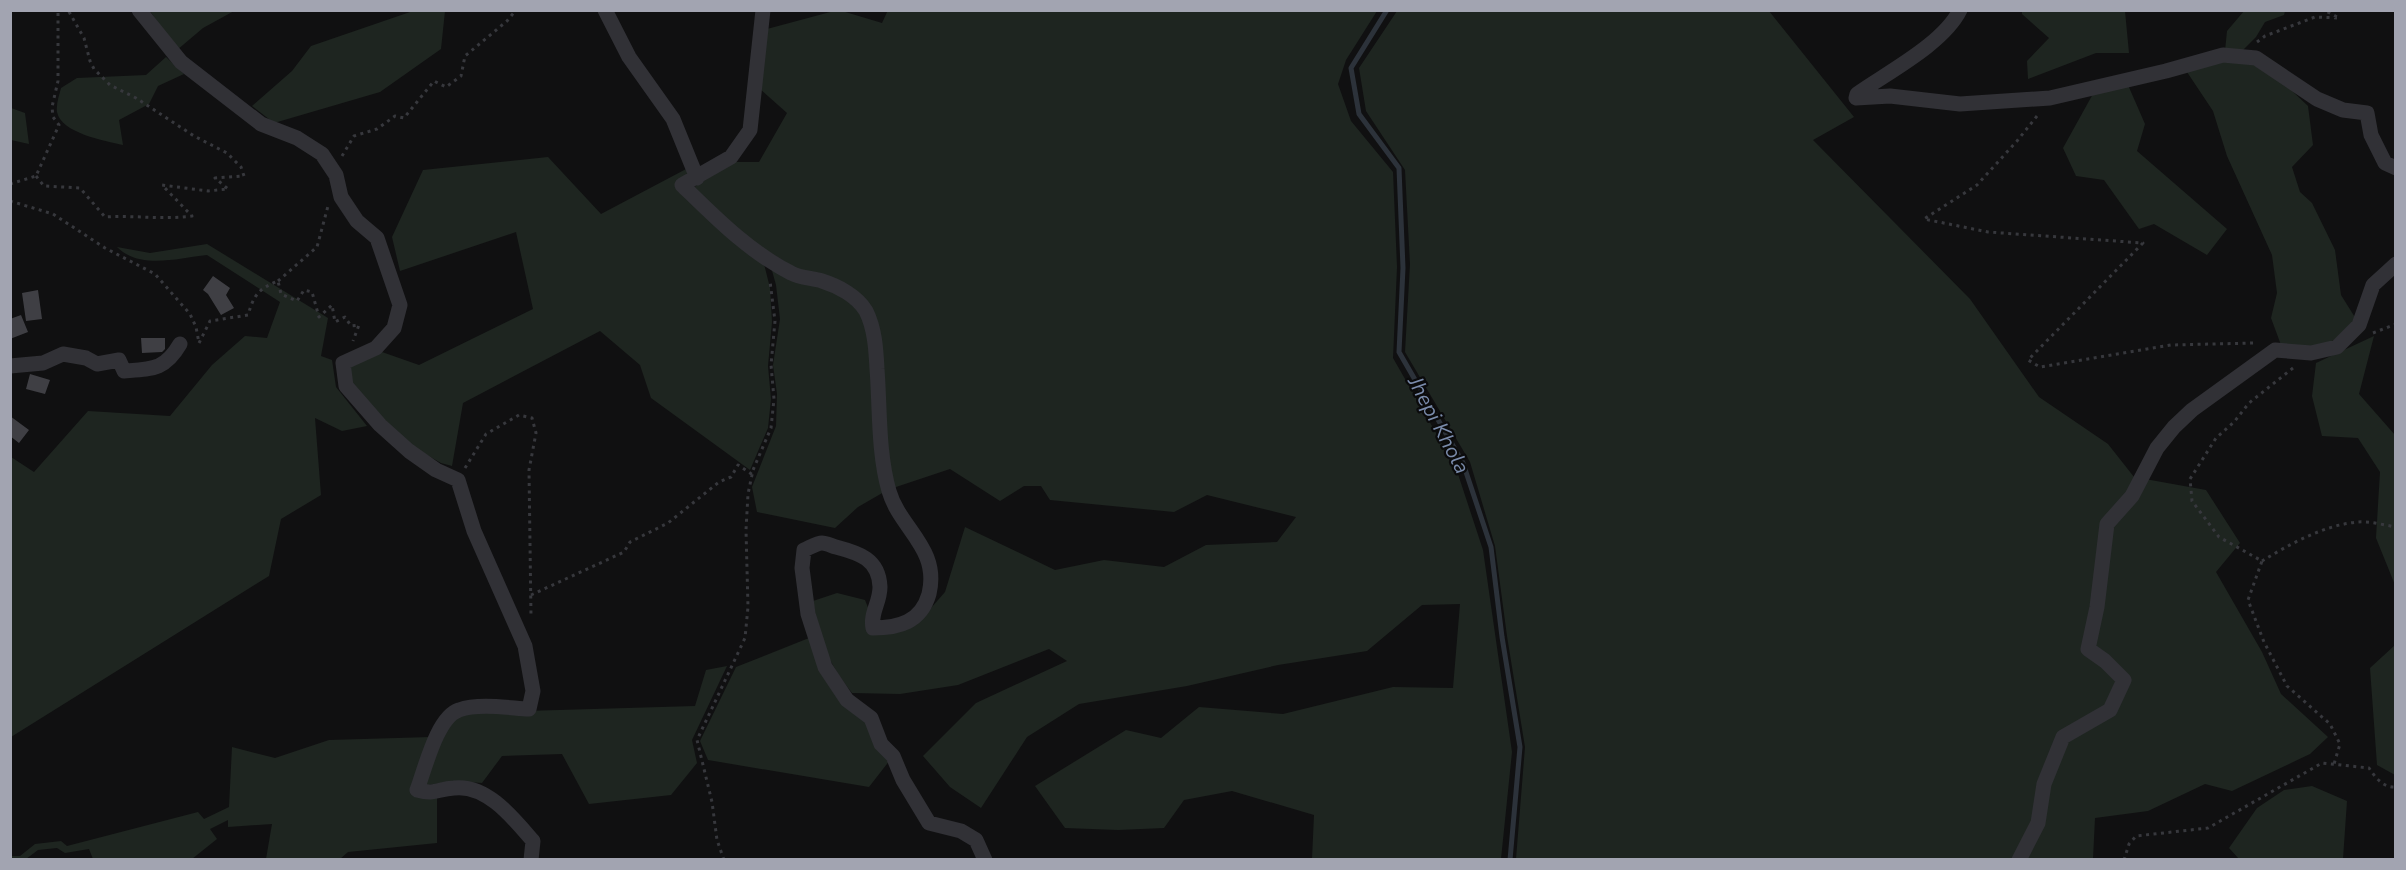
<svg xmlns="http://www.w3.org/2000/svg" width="2406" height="870" font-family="'Nunito Sans',sans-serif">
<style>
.green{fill:#1e2520}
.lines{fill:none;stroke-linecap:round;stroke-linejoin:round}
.stream{stroke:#2c323a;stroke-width:5}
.building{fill:#3f3f44}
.path{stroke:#37383d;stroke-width:3;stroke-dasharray:3 4.5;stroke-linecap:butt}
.street{stroke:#313136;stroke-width:15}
.labels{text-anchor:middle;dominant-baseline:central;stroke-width:4.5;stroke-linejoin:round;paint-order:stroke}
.water-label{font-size:21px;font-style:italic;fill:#7a8bab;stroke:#0b0b0c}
</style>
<rect width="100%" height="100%" fill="#101011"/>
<path class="green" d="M888 10 1377 11 1346 60 1338 84 1351 121 1393 172 1397 267 1393 358 1456 468 1483 550 1512 752 1501 859H1312L1314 815 1232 791 1184 800 1164 828 1118 830 1065 828 1035 786 1126 730 1161 738 1199 707 1283 714 1393 687 1453 688 1460 604 1422 605 1367 651 1278 665 1187 686 1079 704 1027 737 981 808 950 787 923 756 976 703 1067 661 1049 649 958 685 900 694 852 693C826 658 820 644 813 601L837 593 865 600 869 610 868 631 917 624 945 592 965 527 1055 570 1104 560 1164 567 1206 545 1277 542 1296 517 1207 495 1174 512 1050 500 1041 486H1024L1000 501 950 469 893 488 869 306 795 268 742 235 694 187 734 162H759L787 113 760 89 767 29 834 11H842L882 23Z
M150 11H234L203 28 177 50Z
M413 11H445L441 49 380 92 274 123 252 106 292 71 311 46Z
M1397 11H1769L1854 117 1813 140 1970 299 2039 397 2108 444 2134 477 2206 490 2240 543 2216 572 2262 652 2281 694 2328 737 2310 754 2232 791 2205 784 2148 811 2095 818 2093 859H1516L1525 747 1507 636 1495 546 1470 462 1405 352 1410 264 1405 170 1366 111 1359 68Z
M2022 11H2125L2129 53H2096L2028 79 2027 61 2049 38 2022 14Z
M2244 11H2285L2284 15 2265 22 2256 37 2239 54 2225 51 2227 31Z
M166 57 184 74 158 86 149 104 119 120 123 145C105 141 61 133 57 112 56 104 59 96 61 88L77 78 146 75Z
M2225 61 2254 65 2289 88 2308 106 2313 145 2292 167 2300 192 2312 203 2335 250 2341 295 2356 319C2329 350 2320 349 2281 345L2271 318 2277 293 2272 255 2227 156 2213 111 2187 72Z
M2128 85 2145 124 2137 151 2227 229 2207 255 2154 224 2139 229 2104 180 2076 176 2063 148 2094 92Z
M11 108 25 113 29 144 11 140Z
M548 157 601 214 688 168 692 177 680 185 763 260 770 288 772 322 768 366 771 399 768 428 750 470 651 398 640 365 600 331 463 403 452 466 441 463 411 446 383 423 349 381 347 366 382 352 419 365 533 309 516 232 400 271 392 237 423 170Z
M207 244 328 318 321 356 332 360 336 387 367 426 342 431 315 418 321 495 281 519 269 576 11 737V457L34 472 88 411 170 416 212 365 245 336 267 338 280 302 207 255C178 258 140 270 117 247L150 253Z
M771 267 846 297 863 314 871 338 884 492 858 507 835 528 757 512 752 487 776 426 777 394 773 365 780 319 776 285Z
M2374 336 2359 394 2395 435V585L2376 538 2380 472 2358 438 2322 436 2312 396 2316 363Z
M809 638 867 721 890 760 869 787 708 760 700 741 736 667Z
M2395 645V775L2377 765 2370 668Z
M727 666 692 740 697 763 671 795 589 804 562 754 502 756 482 783 455 781 421 786 448 724 462 713 695 706 706 670Z
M431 737 414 794 437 797V843L348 852 340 859H266L272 824 228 827V820L210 829 217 839 192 859H93L89 849 65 853 57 848 38 850 26 859 11 860V856H20L35 844 61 841 67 846 198 812 204 819 229 807 232 747 275 758 329 740Z
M2312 786 2347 801 2343 859H2239L2229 848 2257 808 2284 790Z"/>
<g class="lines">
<path class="stream" d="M1387 10 1351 68 1359 114 1399 168 1403 268 1399 352 1463 463 1491 547 1502 637 1520 747 1510 860"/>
</g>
<path class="building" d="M213 276 230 288 226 295 234 308 221 315 208 294 203 290Z
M38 290 42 319 26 321 22 293Z
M21 315 28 332 10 339V319Z
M141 338H165V349L162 352 142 353Z
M30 374 50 380 45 394 26 389Z
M10 416 29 430 19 443 10 436Z"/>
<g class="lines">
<path class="path" d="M2257 42 2265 36 2315 17 2339 18 2324 10
M2037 116 2017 141 1977 185 1924 219 1988 232 2143 243 2028 360 2040 367 2171 345 2255 343
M342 156 354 136 377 129 395 116 404 118 434 81 446 87 461 76 465 56 507 21 516 10
M36 176 44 186 80 188 105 217C134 215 163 220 192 216L162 185 208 191 228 189 215 178 244 176 241 167 227 153 194 136 136 98 110 85 94 69 90 61 84 38 68 10
M10 184 36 176 59 125 53 117 52 107 58 81V10
M10 201 53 214 105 248 155 274 190 314 196 327 199 343
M278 281 317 247 328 206
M2373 333 2396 324
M199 343 210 321 248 315C254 295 258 289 278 281L281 294 297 301 304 290 312 292 319 317 332 305 335 322 345 317 351 326 359 325 353 341
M2293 368 2249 403 2234 422 2216 438 2190 479 2192 501 2219 537 2262 561 2248 600 2264 642 2287 686 2330 724 2340 744 2334 764
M465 468 486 434 519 415 532 418 536 433 529 470 531 616
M2262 561C2290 544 2324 525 2358 522 2370 521 2384 525 2396 527
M531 595 624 552 630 542 668 523 719 482 731 477 738 465 753 475
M724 860 717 840 712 802 697 740 745 638 748 607 746 530 748 494 753 470 771 428 774 399 771 365 775 321 770 281
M2124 860 2129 844 2136 836 2208 828 2322 763 2369 768C2375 777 2383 788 2396 787"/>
<path class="street" d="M139 10 181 62 261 124 297 138 322 154 336 175 341 197 357 221 377 238 400 305 394 328 376 348 343 363 346 386 380 425 409 451 436 470 458 480 474 531 525 646 533 691 529 709C509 708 479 703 459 710 437 717 425 769 417 790 436 795 437 789 454 788 487 784 514 819 533 841L531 860
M605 10 629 57 673 119 697 178
M763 10 750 130 731 157 682 185C716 218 748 251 791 273 800 278 812 278 822 281 838 286 857 296 866 311 875 329 876 350 877 369 880 408 878 453 889 491 900 529 940 548 929 594 921 622 899 628 873 628 870 613 880 603 880 587 879 559 859 553 836 547 832 546 826 543 822 543 817 543 809 548 804 550L802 568 808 614 825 667 847 700 871 718 881 744 893 756 903 780 929 823 961 831 976 840 985 860
M1960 10C1943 44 1888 72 1857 94L1856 98 1890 96 1960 104 2050 98 2166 71 2223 55 2256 58 2317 99 2343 110 2367 113 2371 135 2385 163 2396 168
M10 366 43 363 63 354 86 358 97 364 119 360 124 371C152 369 165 370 180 344
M2019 860 2038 823 2044 784 2063 737 2110 710 2124 680 2105 661 2088 649 2097 607 2107 524 2132 496 2157 448 2174 427 2192 410 2275 350 2311 353 2337 347 2359 325 2373 285 2396 264"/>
</g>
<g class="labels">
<g class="water-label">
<text transform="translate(1439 425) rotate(62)">Jhepi Khola</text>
</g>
</g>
<rect width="2406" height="870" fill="none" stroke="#a2a4b1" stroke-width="24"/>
</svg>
